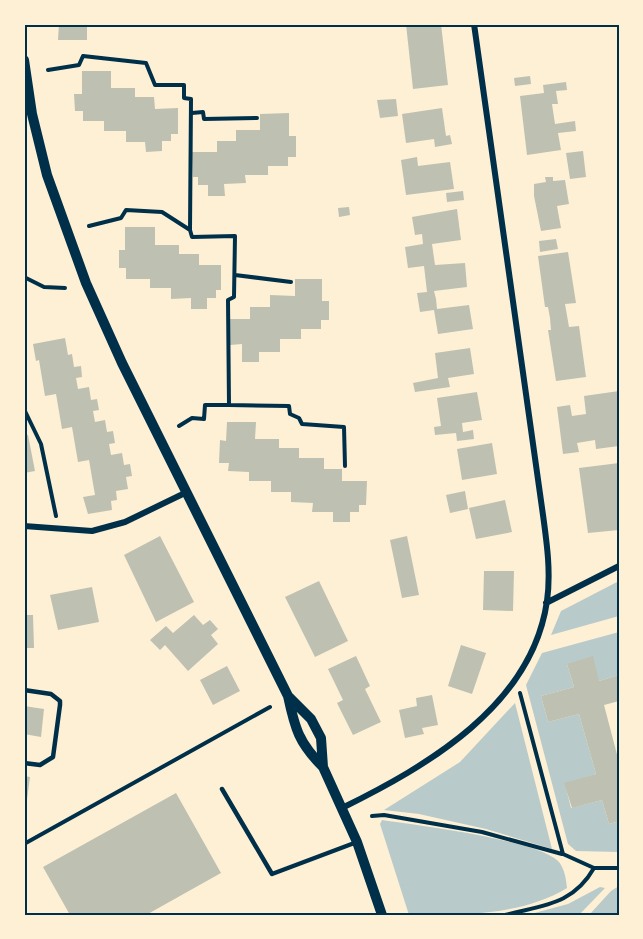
<svg xmlns="http://www.w3.org/2000/svg" width="643" height="939" font-family="'Fira Sans',sans-serif">
<style>
.green{fill:#b9caca}
.building{fill:#bec0b2}
.lines{fill:none;stroke-linecap:round;stroke-linejoin:round}
.path{stroke:#003049;stroke-width:4}
.service{stroke:#003049;stroke-width:4.5}
.minor{stroke:#003049;stroke-width:6}
.tertiary{stroke:#003049;stroke-width:10}
.neatline{fill:none;stroke:#003049;stroke-width:2}
</style>
<rect width="100%" height="100%" fill="#fdf0d5"/>
<path class="green" d="M619 581V616L551 635 561 611Z
M619 632V675L599 681 567 664 574 687 541 696 548 722 579 714 596 774 565 784 571 808 602 800 609 824 619 821V852L576 851 568 844 526 685 542 653Z
M515 703 552 849 486 829 419 814 384 810 460 762Z
M382 820C415 825 540 840 559 862 565 870 566 879 567 888 521 916 461 915 409 915L380 824Z
M619 886V915H589L611 891Z
M600 887 605 888 579 915H527L568 904Z"/>
<path class="building" d="M59 24H87V40H58Z
M406 24H441L448 85 413 89Z
M82 71H111V88H135V97H154L155 109 178 108V134H171V141H162V151L146 152 145 142H126V131H104V121H83V111H75L74 94H82Z
M530 76 531 84 515 86 514 78Z
M566 82 567 90 556 91 558 104H552L555 124 575 121 576 131 558 133 561 150 527 155 520 96 544 93 543 85Z
M396 99 398 116 380 118 377 100Z
M442 108 446 136 450 135 452 144 435 147 434 139 406 143 402 114Z
M289 113V136H296V157H288V166H268V175H245L246 183 224 184 225 196H208V185H198V177H193L192 152H217V141H236V130H260V114Z
M583 151 586 177 570 179 566 153Z
M417 157 418 166 450 162 454 189 406 195 401 160Z
M545 177H553V181L565 180 569 204 557 206 561 228 541 231 534 196V184L546 182Z
M463 191 464 200 447 202 446 193Z
M349 207 350 215 339 217 338 208Z
M457 209 461 240 432 244 435 265 465 263 467 287 434 291 436 299 437 309 469 305 473 329 438 334 434 310 420 312 417 293 427 292 424 266 408 268 405 247 423 244 422 234 415 235 412 217Z
M125 227H155V245H179V254H199V265H221V290H216V298H207V309H191V298L171 299V288H150V279H126V268H119V250H125Z
M556 239 558 249 540 252 539 241Z
M568 252 576 303 565 304 569 327 579 326 586 377 556 381 548 330H551L550 318 548 307H545L538 256Z
M295 279H322V301H329V320H321V329H301V339H280V352H259V362H242V344L230 345V319H250V307H270V295L295 296Z
M65 338 68 355 72 354 74 367 81 366 82 377 76 378 78 389 89 387 91 400 97 399 99 410 93 411 95 422 105 420 107 432 113 431 115 443 109 444 111 455 122 453 124 465 130 464 132 476 126 477 128 489 116 491 117 500 111 501 112 510 88 514 83 497 95 495 89 460 78 462 72 427 62 429 56 394 45 396 39 360 36 361 33 344Z
M470 348 474 374 448 378 450 387 415 392 413 383 438 378 435 353Z
M619 391V446L596 449 595 440 577 443 579 452 563 454 557 407 570 405 572 416 586 414 584 396Z
M477 392 482 420 462 423 463 432 473 430 474 439 457 441 456 433 435 435 434 427 441 426 437 398Z
M227 422H256L255 439H279V448H299V458H324V469H342V481H367L366 505H359V512H350V522H333V512H312L313 503 291 502V492H271V481H249V472L228 471 229 463H219L220 440 226 441Z
M24 435H28L35 471 24 473Z
M492 443 497 474 462 480 457 449Z
M619 463V530L588 533 579 468Z
M465 491 468 509 450 513 446 495Z
M505 500 512 532 476 539 469 508Z
M160 536 194 602 156 622 124 555Z
M407 536 419 595 402 598 390 540Z
M484 571H514L513 611 483 610Z
M319 581 348 641 315 657 285 597Z
M92 587 99 622 58 630 50 595Z
M24 615H33L34 648H24Z
M194 615 203 625 210 620 218 629 211 635 218 644 188 671 165 645 160 650 150 640 166 626 173 633Z
M461 645 486 653 472 694 448 686Z
M356 656 370 686 365 689 381 722 353 735 337 703 343 700 328 669Z
M593 656 599 681 619 675V701L604 705 619 762V821L609 824 602 800 572 808 564 783 596 774 579 714 548 722 541 696 574 687 567 664Z
M227 666 240 691 213 705 200 680Z
M432 695 438 725 422 728 424 734 405 738 399 710 417 706 416 698Z
M24 706 44 709 41 737 24 734Z
M24 776 30 777 26 807H24Z
M176 793 221 873 146 915H70L43 867Z"/>
<g class="lines">
<path class="path" d="M48 70 79 65 83 56 146 63 155 85H184V98L191 99 190 230 162 212 126 210 121 218 89 226
M192 113 203 112 204 119 257 118
M235 275 291 282
M24 277 44 287 65 288
M229 405 289 406 290 414 299 418 302 424 344 427 345 466
M24 409 41 444 56 516
M179 426 192 418 204 419 205 405H229L228 300 234 297 235 236 192 237 190 230
M520 693 563 854 594 868H619
M372 816 384 815 482 832 562 854
M24 844 270 707
M505 915C543 905 573 905 594 868"/>
<path class="service" d="M24 690 51 694 60 701V705L53 757 40 765 24 763
M222 789 272 874 357 842"/>
<path class="minor" d="M24 526 92 531 125 522 187 492
M546 603 619 566
M342 808C427 766 532 706 547 601 551 573 547 544 543 515L474 24"/>
<path class="tertiary" d="M24 60 32 114 47 175 86 283 122 363 288 696C295 729 299 743 323 767
M288 696 311 719 321 738 323 767 357 842 382 915"/>
</g>
<rect width="643" height="939" fill="none" stroke="#fdf0d5" stroke-width="51"/>
<rect x="26" y="26" width="592" height="888" class="neatline"/>
</svg>
